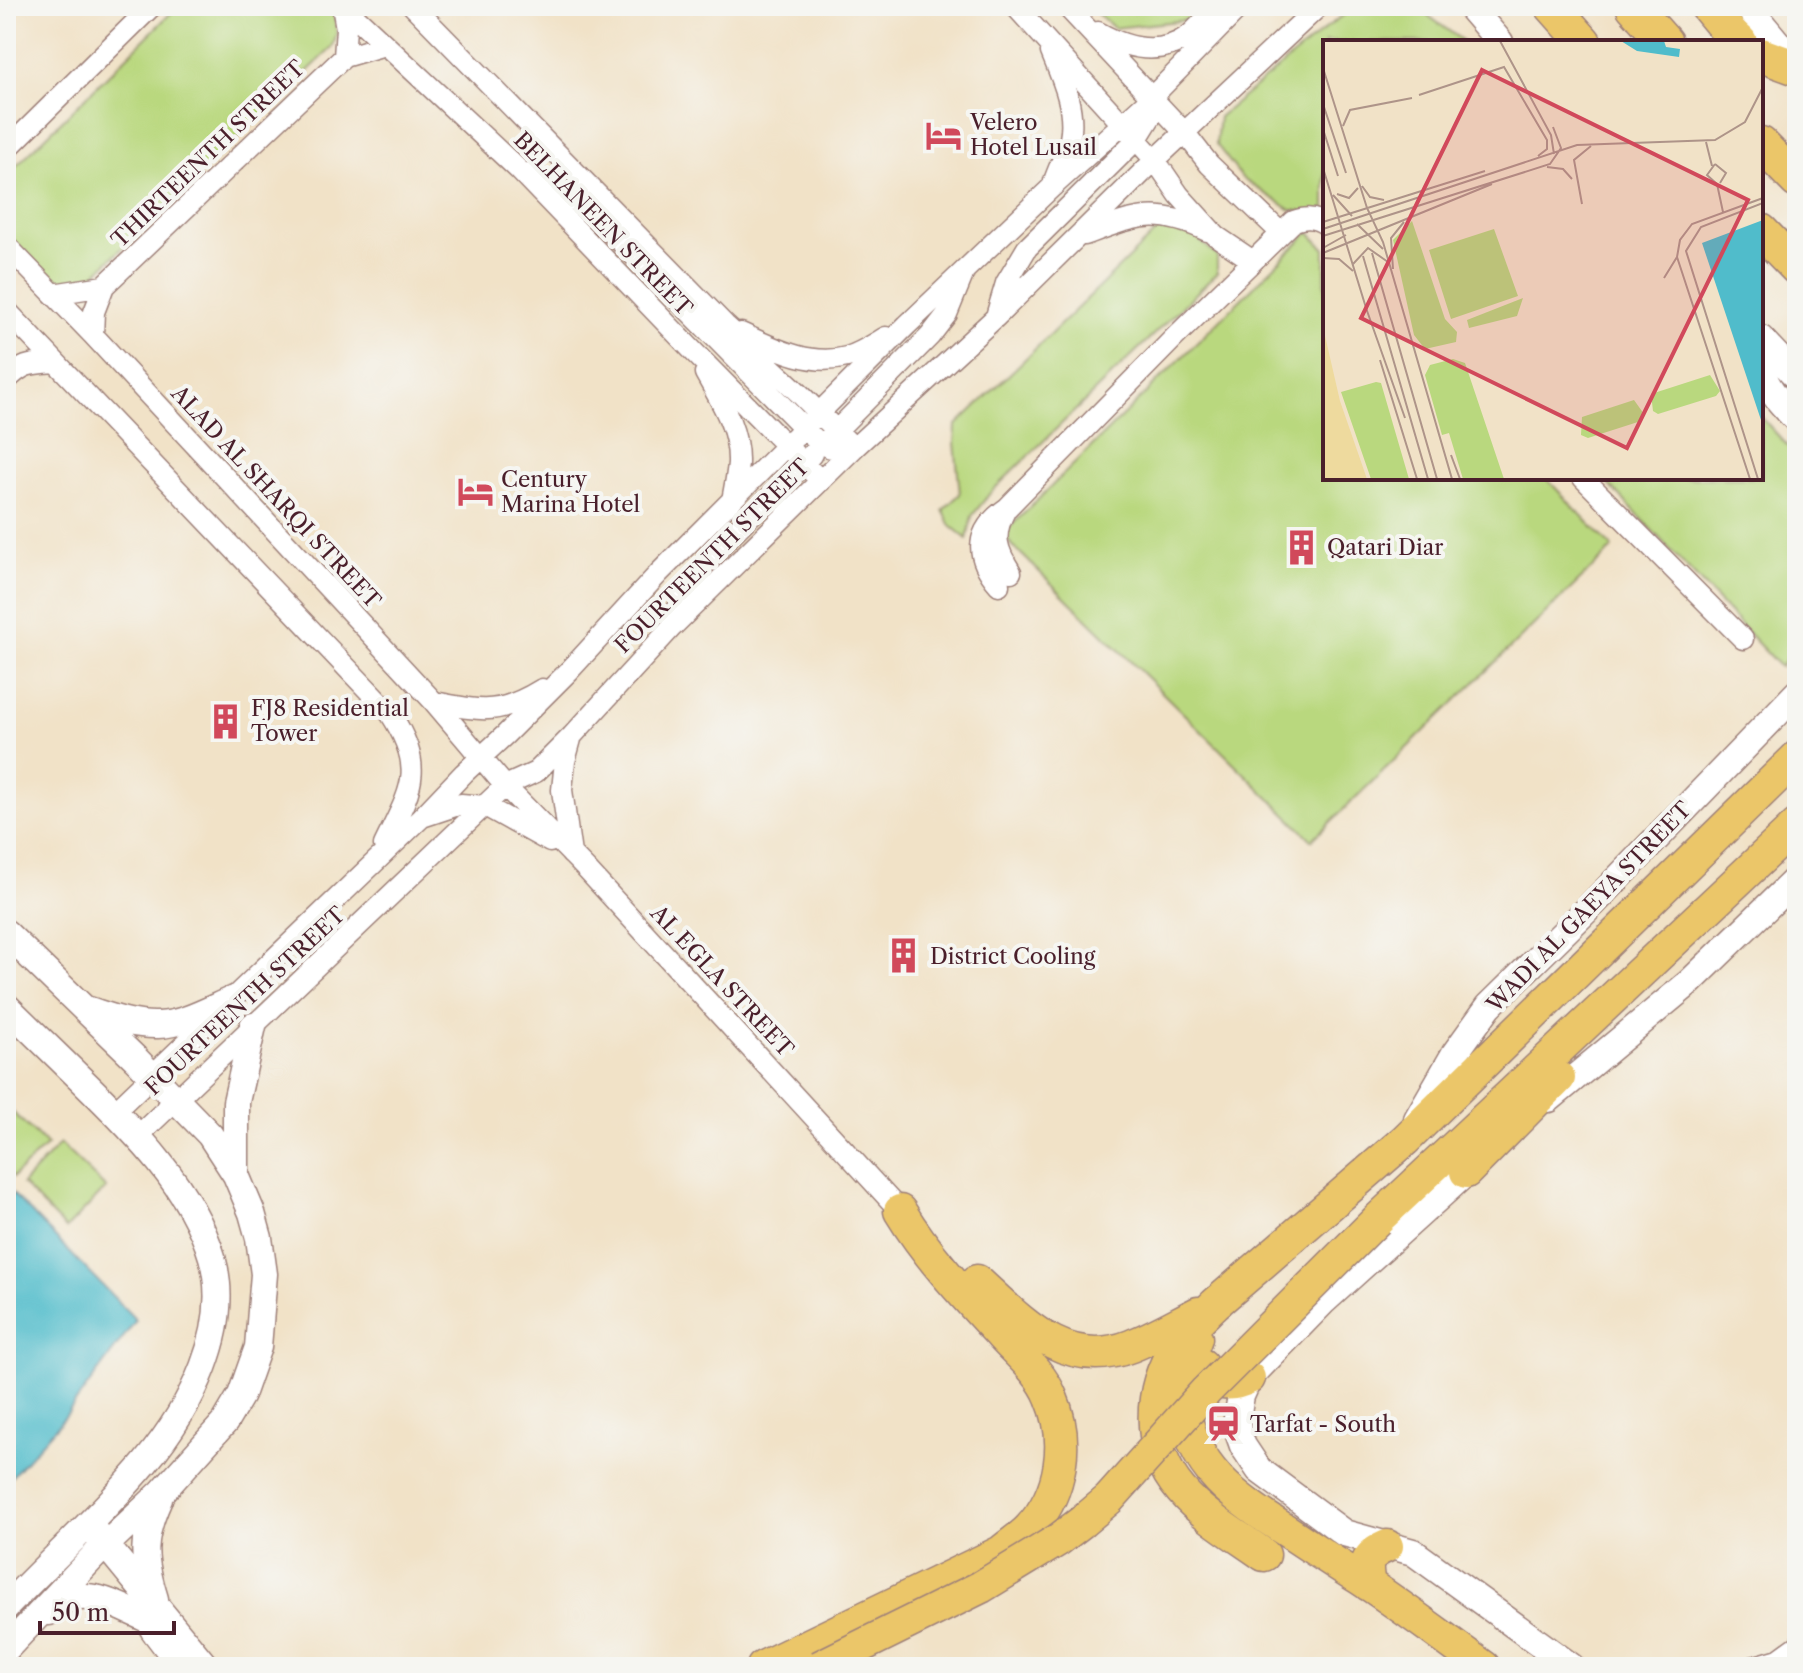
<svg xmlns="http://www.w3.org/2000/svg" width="1803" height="1673" font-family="'Libre Caslon Text',serif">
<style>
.green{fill:#b9d87e;stroke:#827c54;stroke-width:2}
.water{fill:#50bccb;stroke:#4d6e7b;stroke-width:2}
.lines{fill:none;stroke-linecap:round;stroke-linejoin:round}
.minor-casing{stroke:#9e8079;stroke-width:23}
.tertiary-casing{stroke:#9e8079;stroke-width:29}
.primary-casing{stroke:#9e8079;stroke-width:35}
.trunk-casing{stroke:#9e8079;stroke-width:37}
.minor{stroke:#fff;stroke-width:20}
.tertiary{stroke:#fff;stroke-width:26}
.primary{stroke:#ebc669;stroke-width:32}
.trunk{stroke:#ebc669;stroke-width:34}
.primary-bridge-casing{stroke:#9e8079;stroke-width:35;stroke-linecap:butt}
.primary-bridge{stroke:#ebc669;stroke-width:32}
.labels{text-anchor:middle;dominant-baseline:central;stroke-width:8;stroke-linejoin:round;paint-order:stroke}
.poi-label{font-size:22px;fill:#4a1f2b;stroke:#f6f6f2;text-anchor:start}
.street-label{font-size:22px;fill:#4a1f2b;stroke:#f6f6f2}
.inset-road{fill:none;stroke:#ae9489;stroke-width:2}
.view{fill:#d1495b;fill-opacity:0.15;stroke:#d1495b;stroke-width:4}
.inset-edge{fill:none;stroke:#4a1f2b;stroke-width:4}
</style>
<rect width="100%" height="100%" fill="#f6f6f2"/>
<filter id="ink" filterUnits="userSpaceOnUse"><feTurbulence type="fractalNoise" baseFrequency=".0125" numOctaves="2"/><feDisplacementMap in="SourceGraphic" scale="16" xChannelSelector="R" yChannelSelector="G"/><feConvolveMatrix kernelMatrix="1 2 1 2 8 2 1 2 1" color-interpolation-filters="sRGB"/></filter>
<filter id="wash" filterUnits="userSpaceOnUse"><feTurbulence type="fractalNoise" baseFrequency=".006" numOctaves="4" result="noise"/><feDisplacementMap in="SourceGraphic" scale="32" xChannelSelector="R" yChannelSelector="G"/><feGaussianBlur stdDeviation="1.8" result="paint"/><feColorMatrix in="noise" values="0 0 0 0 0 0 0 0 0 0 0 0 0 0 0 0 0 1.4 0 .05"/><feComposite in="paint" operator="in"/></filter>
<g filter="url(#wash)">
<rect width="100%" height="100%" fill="#f1e2c7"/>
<path class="green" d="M178 6H333L337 34 332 48 90 279 77 284 53 282 6 240V176Z
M1089 6H1204L1187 20 1114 28Z
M1359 6H1401L1419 9 1464 42H1325V214L1291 210 1243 179 1216 144 1219 117 1336 20Z
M1165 223 1186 229 1217 255V273L991 492 972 516 967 539 951 526 943 510 960 494 955 443 956 426Z
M1309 232 1325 249V478H1546L1613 548 1312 840 1002 535Z
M1761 417 1797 456V646L1780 667 1603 478H1761Z
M6 1106 47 1145 13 1177 6 1170Z
M60 1144 106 1188 66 1229 22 1184Z"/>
<path class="water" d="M6 1187 136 1320 64 1418 6 1483Z"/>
</g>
<g filter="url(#ink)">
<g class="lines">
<defs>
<path id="minor" d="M342 6 346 28 344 57
M344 6 519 170 694 352 821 481
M413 6 725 325 800 394 854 448
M1015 6 1155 160 1179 195 1216 236 1253 261
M1066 6 1185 133 1209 164 1281 233
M1098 32C1126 48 1159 57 1188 36 1200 27 1208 14 1220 6
M1051 52C1062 79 1076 108 1070 139 1066 153 1059 167 1054 181
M6 150 152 6
M528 173C560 186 575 199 600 221L816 440C828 450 839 450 854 448
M1085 235C1136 216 1156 207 1207 231
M6 245 93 335 434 702 505 786 587 870 900 1211
M53 294 104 286
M6 310 390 713C427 770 411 789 384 845
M997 313 1006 283 1027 248 1137 139 1150 118 1151 98
M741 333C774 348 810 367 847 357 861 353 874 344 886 337
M93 335 94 312 104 286 344 57 385 45
M705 373C721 402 739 429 738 463 737 476 734 489 732 501
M6 381C24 363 29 364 55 362
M827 440 930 336 947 314 963 275
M1583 478 1743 639
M1005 511C992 536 997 550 1011 572
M999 585C974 556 974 531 1007 508L1175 337 1294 221C1306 217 1314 217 1325 224
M673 622C690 558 769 505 812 454
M434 702C482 711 498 716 542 689
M425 816 461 804 485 806 550 842
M571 854 562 790 565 761 571 739
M114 1112 421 818 464 773 505 735 569 671 659 573 907 325 1051 188 1151 98 1241 6
M138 1136 505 786 536 772 572 736 672 627 854 448 996 317 1155 160 1319 6
M1752 1667 1779 1659 1797 1646"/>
<path id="tertiary" d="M1469 6 1500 42
M1747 6 1797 66
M1761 339 1797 377
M1761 371C1769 391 1782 405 1797 420
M6 933 135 1058 210 1135 236 1175 252 1213 259 1238 264 1274 258 1347 241 1395 225 1422 162 1492 94 1556 6 1649
M6 1006C32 1031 58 1057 84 1082 135 1132 191 1187 212 1257 233 1329 190 1409 145 1463 102 1514 52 1559 6 1607
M89 1010C111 1017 134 1026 158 1025 184 1024 208 1010 231 1000
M1549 1099 1690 982 1797 878
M1417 1119 1455 1053 1489 1006 1593 904 1797 693
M1481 1159 1324 1301 1249 1378 1241 1396 1237 1418 1238 1432 1243 1446 1259 1470 1344 1533 1413 1552 1572 1667
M236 1171V1102L253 1026
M96 1533 206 1667
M155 1599C142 1557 141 1539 159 1499
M49 1612C54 1608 59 1603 65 1601 90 1588 122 1608 145 1618
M153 1629 182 1667"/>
<path id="primary" d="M1466 1172 1559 1078
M1377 1220 1797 825
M977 1281C1021 1321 1065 1372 1131 1346 1154 1337 1176 1324 1198 1313
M1196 1338C1187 1359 1182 1381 1184 1404 1190 1468 1237 1499 1287 1531 1311 1547 1335 1563 1359 1578 1402 1606 1442 1637 1484 1667
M1202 1365C1211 1386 1231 1387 1249 1378
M1264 1555C1236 1535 1203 1516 1181 1490 1145 1448 1148 1389 1177 1345 1187 1330 1202 1317 1215 1304L1405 1140 1797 757
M1369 1585C1365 1562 1365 1556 1387 1546
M763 1667 1001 1552C1010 1544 1022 1537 1030 1528 1062 1493 1070 1441 1051 1397 1041 1372 1018 1354 1001 1335 965 1296 927 1256 900 1211"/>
<path id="trunk" d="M1552 6 1584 42
M1633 6 1665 42
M1707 6 1726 29 1740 42
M1761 55 1797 68
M1761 144 1797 181
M1761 231 1797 268"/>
</defs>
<use href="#minor" class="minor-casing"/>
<use href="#tertiary" class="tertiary-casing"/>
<use href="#primary" class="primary-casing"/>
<use href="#trunk" class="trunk-casing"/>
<use href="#minor" class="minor"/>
<use href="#tertiary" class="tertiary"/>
<use href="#primary" class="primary"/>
<use href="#trunk" class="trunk"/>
<defs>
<path id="primary-bridge" d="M819 1667 981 1587 1058 1540 1083 1521 1109 1499 1206 1391 1377 1220"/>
</defs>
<use href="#primary-bridge" class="primary-bridge-casing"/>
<use href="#primary-bridge" class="primary-bridge"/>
</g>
</g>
<defs>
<symbol id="hotel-bare" viewBox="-9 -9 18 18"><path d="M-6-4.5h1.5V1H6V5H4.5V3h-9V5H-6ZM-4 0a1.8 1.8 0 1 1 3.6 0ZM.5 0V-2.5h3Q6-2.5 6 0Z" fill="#d1495b" stroke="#f6f6f2" stroke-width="2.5" paint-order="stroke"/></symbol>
<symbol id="building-bare" viewBox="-9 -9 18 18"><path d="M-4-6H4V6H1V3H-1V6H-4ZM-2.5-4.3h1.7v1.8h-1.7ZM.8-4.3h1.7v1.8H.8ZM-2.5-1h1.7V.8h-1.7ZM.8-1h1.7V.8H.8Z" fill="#d1495b" stroke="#f6f6f2" stroke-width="2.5" paint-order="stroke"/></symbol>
<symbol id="station-bare" viewBox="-9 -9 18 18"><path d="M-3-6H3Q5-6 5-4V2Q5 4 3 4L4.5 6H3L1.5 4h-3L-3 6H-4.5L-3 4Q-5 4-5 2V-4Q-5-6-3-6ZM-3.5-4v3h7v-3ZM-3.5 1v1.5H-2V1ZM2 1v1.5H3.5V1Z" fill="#d1495b" stroke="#f6f6f2" stroke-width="2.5" paint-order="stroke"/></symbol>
</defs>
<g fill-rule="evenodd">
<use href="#hotel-bare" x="918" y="110" width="51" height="51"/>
<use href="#hotel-bare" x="450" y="466" width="51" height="51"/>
<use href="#building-bare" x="1276" y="522" width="51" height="51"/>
<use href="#building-bare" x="200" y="696" width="51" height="51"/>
<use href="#building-bare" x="878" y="930" width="51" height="51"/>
<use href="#station-bare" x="1198" y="1398" width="51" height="51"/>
</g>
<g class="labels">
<g class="poi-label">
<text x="970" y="122">Velero<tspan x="970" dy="25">Hotel Lusail</tspan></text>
<text x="501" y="479">Century<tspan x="501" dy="25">Marina Hotel</tspan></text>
<text x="1327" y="547">Qatari Diar</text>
<text x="251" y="708">FJ8 Residential<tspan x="251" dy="25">Tower</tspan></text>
<text x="930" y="956">District Cooling</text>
<text x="1250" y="1424">Tarfat - South</text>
</g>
<g class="street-label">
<text transform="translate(208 154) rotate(-44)">THIRTEENTH STREET</text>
<text transform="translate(603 224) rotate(46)">BELHANEEN STREET</text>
<text transform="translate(276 497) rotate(47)">ALAD AL SHARQI STREET</text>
<text transform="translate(712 556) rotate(-45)">FOURTEENTH STREET</text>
<text transform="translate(1589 907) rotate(-46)">WADI AL GAEYA STREET</text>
<text transform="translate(722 981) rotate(47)">AL EGLA STREET</text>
<text transform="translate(245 1001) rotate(-43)">FOURTEENTH STREET</text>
</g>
</g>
<g transform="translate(1323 40)">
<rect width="440" height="440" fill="#f1e2c7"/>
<path d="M89 181 122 279 134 292 133 302 102 309 91 295 70 200ZM171 189 195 256 128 279 106 210ZM200 258 194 276 146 288 144 280ZM130 319 142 323 181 439H140L126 393 119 395 102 335 107 325ZM387 335 397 351 393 356 335 374 330 371 328 354ZM53 342 58 343 86 439H48L18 352ZM311 360 321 374 318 381 265 398 258 395 259 377Z" fill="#b9d87e"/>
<path d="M0 287 17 361 44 439H0Z" fill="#eeda9e"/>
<path d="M298 1H341L343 7 357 9 356 17 314 11ZM440 180V386L379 203Z" fill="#50bccb"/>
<path class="inset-road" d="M177 1 228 95 231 114M0 28 44 168 60 202 129 439M96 55 181 27 224 100V109L215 116M0 64 23 133M20 86 27 70 89 58M0 89 15 136M383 102 389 126M392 124 384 135 394 144M392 124 403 133 397 143M224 127 240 129 249 139M0 128 44 271M394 144 400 172M39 146 47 157 61 160M14 154 26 158 35 148M10 155 29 176M259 164 251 120 268 106M0 182 162 131M34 184 60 209M0 189 254 105 392 100 422 82 440 47M0 196 227 124 238 108 230 87M0 208 23 195M0 213 169 144M49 213 114 439M40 216 105 439M0 218 16 219 30 231M30 224 45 208 65 222M70 229 68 198 81 182M341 238 354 217M43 268 82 378M57 320 94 439M128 415 137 439M427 439 354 217 357 200 369 184 440 158M435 439 363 211 378 187 440 163 438 158"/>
<path class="view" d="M159 30 425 160 304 408 38 278Z"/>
<rect width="440" height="440" class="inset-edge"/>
</g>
<rect width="1803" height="1673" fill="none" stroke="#f6f6f2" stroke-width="32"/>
<path d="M40 1621v12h134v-12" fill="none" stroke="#4a1f2b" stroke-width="4"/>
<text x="52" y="1621" font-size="24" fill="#4a1f2b" stroke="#f6f6f2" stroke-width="6" paint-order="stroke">50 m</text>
</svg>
